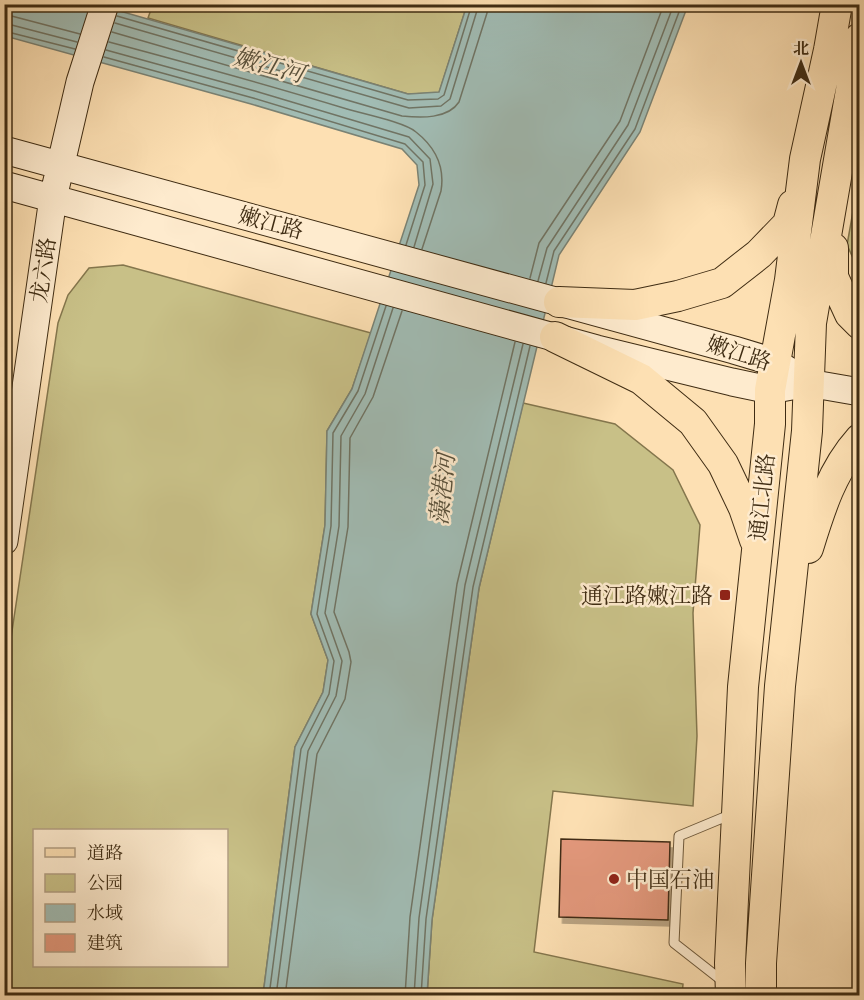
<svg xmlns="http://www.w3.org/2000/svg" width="864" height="1000" font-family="'EB Garamond','Noto Serif SC',serif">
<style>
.green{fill:#c8c087;stroke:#84764d;stroke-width:1.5;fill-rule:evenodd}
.water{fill:#a1bcb4;stroke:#7a8274;stroke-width:1.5}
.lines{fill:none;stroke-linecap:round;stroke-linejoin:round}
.shore{stroke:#707464;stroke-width:1.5}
.building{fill:#e3987c;stroke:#3f2c13;stroke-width:1.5;filter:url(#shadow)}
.lane-casing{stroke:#6e593b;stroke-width:11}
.secondary-casing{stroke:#3f2c13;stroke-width:29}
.primary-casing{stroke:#3f2c13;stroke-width:32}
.lane{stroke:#feebce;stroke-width:9}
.secondary{stroke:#feebce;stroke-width:27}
.primary{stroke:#fde0b3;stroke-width:30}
.poi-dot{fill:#8f2418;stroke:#feebce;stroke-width:2}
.labels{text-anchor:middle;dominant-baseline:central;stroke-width:5;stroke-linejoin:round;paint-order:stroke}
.street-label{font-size:22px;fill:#3f2c13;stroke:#feebce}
.poi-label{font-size:22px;fill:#3f2c13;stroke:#feebce;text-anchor:end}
.water-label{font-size:24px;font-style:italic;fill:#58503b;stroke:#feebce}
</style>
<defs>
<filter id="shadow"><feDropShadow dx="3.5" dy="6" stdDeviation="0" flood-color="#0004"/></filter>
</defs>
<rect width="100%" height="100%" fill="#fde0b3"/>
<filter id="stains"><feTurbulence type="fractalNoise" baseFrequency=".00333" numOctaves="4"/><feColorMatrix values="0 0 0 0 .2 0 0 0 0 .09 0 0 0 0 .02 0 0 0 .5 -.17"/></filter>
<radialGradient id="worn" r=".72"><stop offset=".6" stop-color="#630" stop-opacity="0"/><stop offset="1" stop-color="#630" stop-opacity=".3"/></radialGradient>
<path class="green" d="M153 4 467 5 439 93 408 94 148 18Z
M859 178V271L847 245Z
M123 265 371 333 352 389 327 431 325 525 311 614 328 660 323 692 295 747 263 995 5 996V678L58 323 68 295 89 268ZM34 830H226V966H34Z
M523 403 615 424 673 470 700 525 693 613 697 736 693 806 553 791 534 952 683 984 682 995 427 996 432 920 479 588Z"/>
<path class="water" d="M4 5H99L408 94 439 92 467 5H688L640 132 559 255 479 588 432 920 427 995H263L295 747 323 692 328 660 311 614 325 525 327 431 352 389 419 185 417 165 402 149 251 104 5 36Z"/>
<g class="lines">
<path class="shore" d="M4 14 80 34
M117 16 408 100 438 99 444 95 472 4
M4 23 77 42
M115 23 409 108 441 106 450 99 479 4
M4 31 75 49
M112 32 402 116C421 118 448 119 459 102L487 13 488 4
M109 42C188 63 268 85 347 109 363 114 404 122 416 132 435 147 445 167 441 191L422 249
M106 50 255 91 409 137 430 159 433 184 414 247
M104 57 253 98 405 144 423 162 425 185 406 245
M530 278 539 243 620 121 664 4
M538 281 547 248 628 125 674 4
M546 283 554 251 635 129 682 4
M269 996 301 749 329 694 334 661 317 614 331 526 333 433 358 391 386 306
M276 996 308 751 336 696 342 661 325 613 339 526 341 436 365 394 393 308
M285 996 317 754 345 699 351 662 349 652 334 612 348 527 350 438 373 397 402 311
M405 996 410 917 457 584 515 342
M414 996 419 918 465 585 523 344
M421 996 426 919 473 587 530 346"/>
</g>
<path class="building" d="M561 839 670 842 668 920 559 917Z"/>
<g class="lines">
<defs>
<path id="lane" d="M725 983 674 943 679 836 732 814"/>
<path id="secondary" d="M4 150 734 350 774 362 794 374
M4 185 597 349 732 382 770 390 808 383 860 392
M4 541 53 198 80 82 105 4"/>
<path id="primary" d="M833 248V277L850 314 860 324
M559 302 635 305 678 296 722 283 759 254 788 224 793 205
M555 337 641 379 693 422 723 464 744 508 755 540
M808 548C820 509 832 470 860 439
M731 996 730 963 743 687 770 424V390L790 280 805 159 829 50 837 4
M761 996V963L780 686 807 431 811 323 860 38"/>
</defs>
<use href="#lane" class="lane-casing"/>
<use href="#secondary" class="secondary-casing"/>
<use href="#primary" class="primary-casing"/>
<use href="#lane" class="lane"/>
<use href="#secondary" class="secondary"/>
<use href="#primary" class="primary"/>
</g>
<g class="poi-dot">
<rect x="719" y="589" width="12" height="12" rx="3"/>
<circle cx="614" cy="879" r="6"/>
</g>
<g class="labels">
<g class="street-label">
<text transform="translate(271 223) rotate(15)">嫩江路</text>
<text transform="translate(43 270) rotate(-82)">龙六路</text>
<text transform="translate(739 353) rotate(18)">嫩江路</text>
<text transform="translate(762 497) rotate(-84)">通江北路</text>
</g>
<g class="poi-label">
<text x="713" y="595">通江路嫩江路</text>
<text x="626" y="879" text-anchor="start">中国石油</text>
</g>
<g class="water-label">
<text transform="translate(269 65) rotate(15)">嫩江河</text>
<text transform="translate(442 489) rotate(-84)">藻港河</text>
</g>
</g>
<rect width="864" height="1000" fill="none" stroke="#fde0b3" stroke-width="24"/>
<rect x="6" y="6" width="852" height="988" fill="none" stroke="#3f2c13" stroke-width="3"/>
<rect x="12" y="12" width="840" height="976" fill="none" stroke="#3f2c13" stroke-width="1.5"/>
<rect x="33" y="829" width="195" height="138" fill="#feebce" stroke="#b29f83" stroke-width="1.5"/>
<rect x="45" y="848" width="30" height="9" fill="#fde0b3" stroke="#b29f83" stroke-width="1.5"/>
<text x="87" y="859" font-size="18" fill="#3f2c13">道路</text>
<rect x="45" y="874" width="30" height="18" fill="#c8c087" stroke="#b29f83" stroke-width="1.5"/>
<text x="87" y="889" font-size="18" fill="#3f2c13">公园</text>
<rect x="45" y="904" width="30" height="18" fill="#a1bcb4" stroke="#b29f83" stroke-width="1.5"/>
<text x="87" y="919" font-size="18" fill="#3f2c13">水域</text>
<rect x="45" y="934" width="30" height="18" fill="#e3987c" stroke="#b29f83" stroke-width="1.5"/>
<text x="87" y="949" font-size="18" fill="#3f2c13">建筑</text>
<g transform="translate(801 63)" stroke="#feebce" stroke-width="4.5" paint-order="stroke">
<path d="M0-4.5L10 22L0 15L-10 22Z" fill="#3f2c13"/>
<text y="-9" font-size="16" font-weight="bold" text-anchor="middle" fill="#3f2c13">北</text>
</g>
<rect width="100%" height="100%" filter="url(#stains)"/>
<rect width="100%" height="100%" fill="url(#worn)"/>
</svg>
